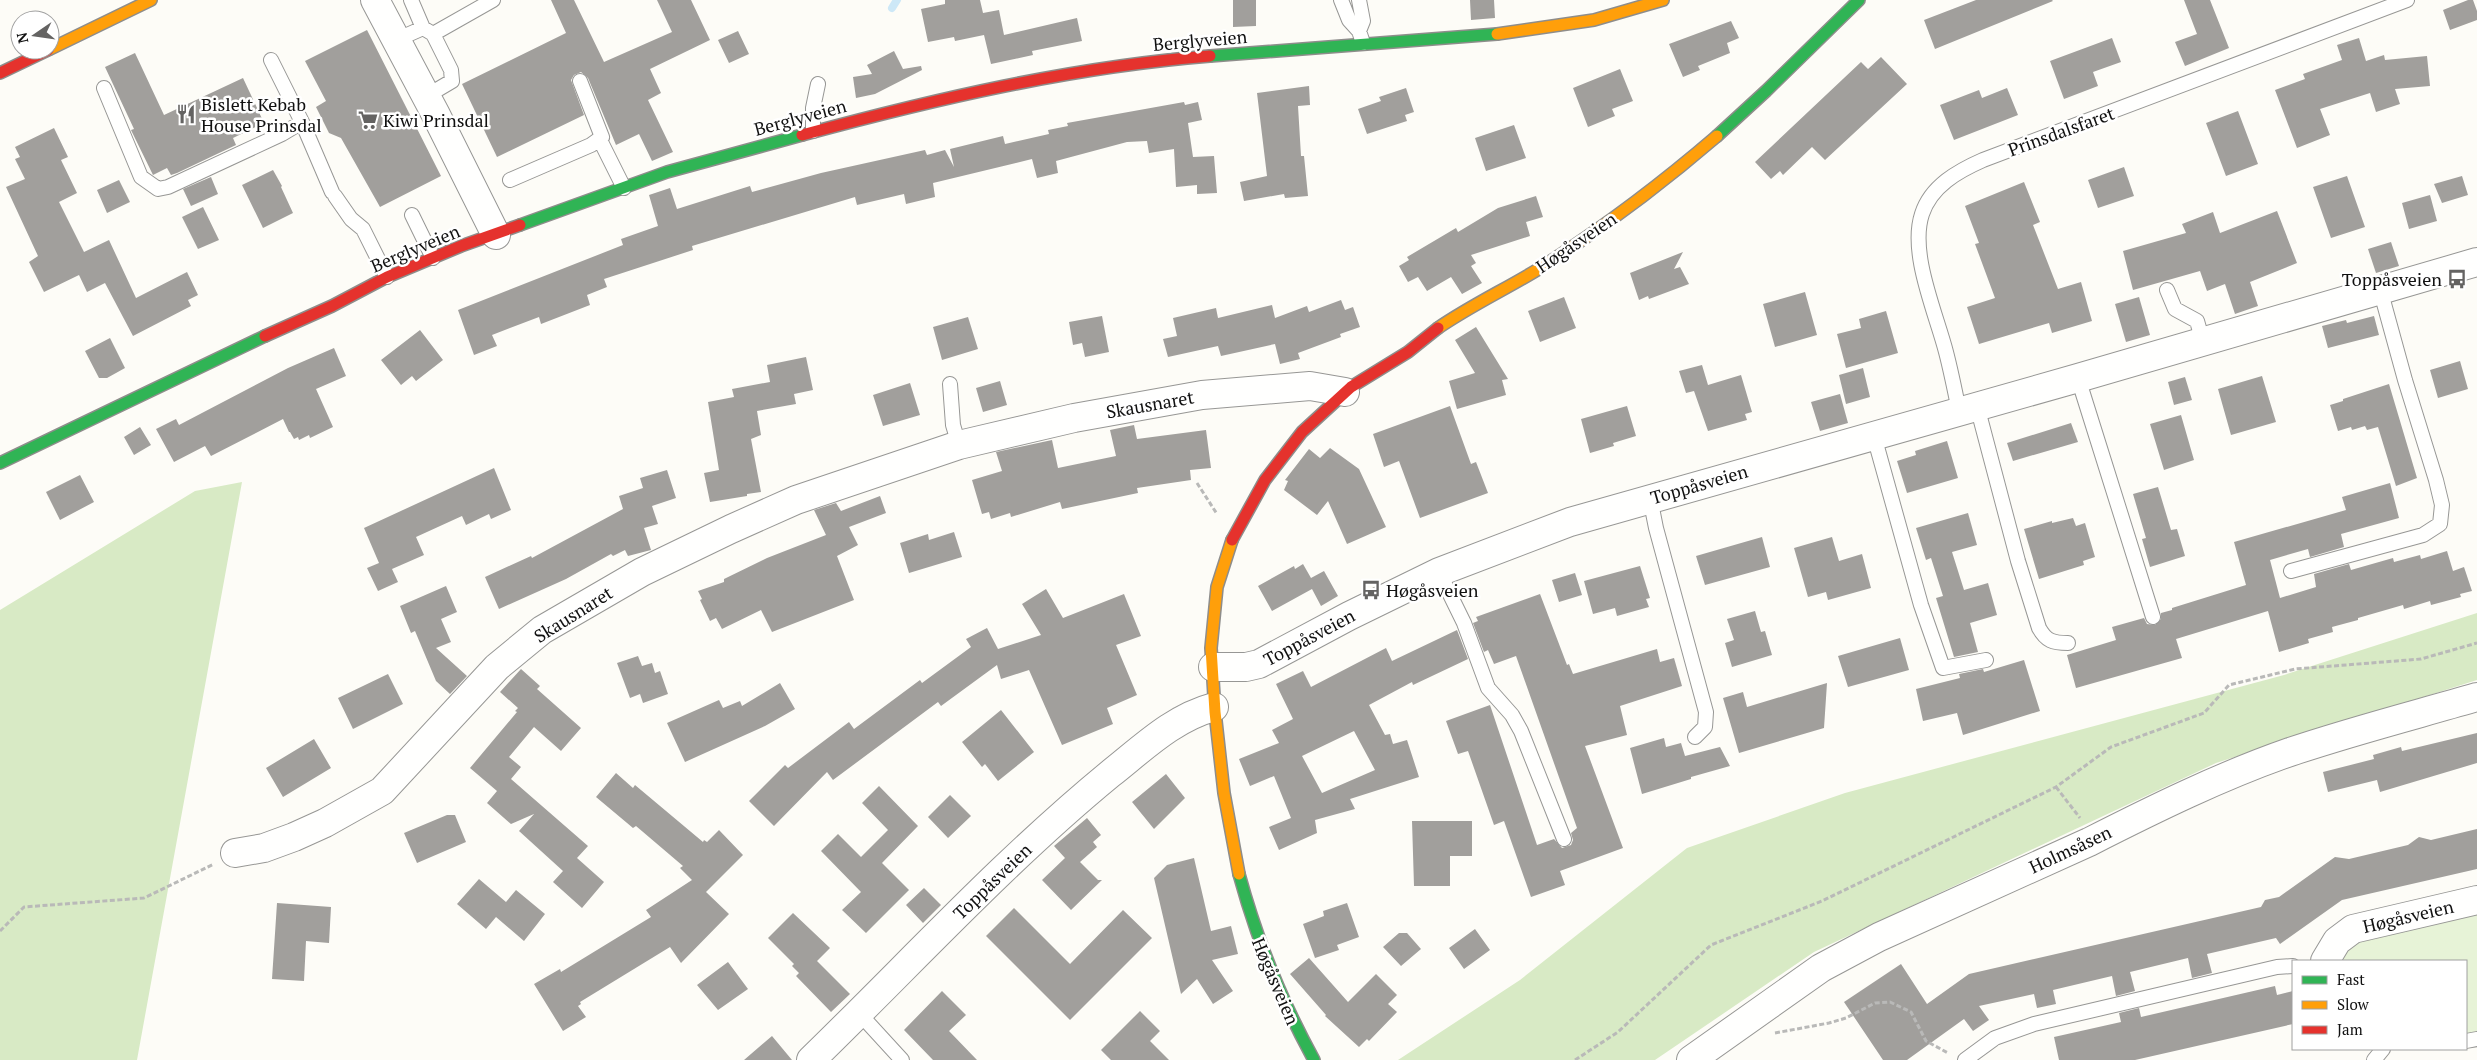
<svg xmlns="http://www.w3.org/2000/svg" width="2477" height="1060" font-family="'PT Serif',serif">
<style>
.green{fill:#e7f3d7}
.forest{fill:#d8eac5}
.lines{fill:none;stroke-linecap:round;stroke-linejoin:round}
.stream{stroke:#cde8f7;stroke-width:8}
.building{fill:#a19f9c;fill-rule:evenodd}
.lane-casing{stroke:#979795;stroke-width:16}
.street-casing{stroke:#979795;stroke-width:30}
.fast-casing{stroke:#8e8d8b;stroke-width:14}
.slow-casing{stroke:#8e8d8b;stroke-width:14}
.jam-casing{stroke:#8e8d8b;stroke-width:14}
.path{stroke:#b9b9b8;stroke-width:3;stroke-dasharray:5 2.5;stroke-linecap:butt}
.lane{stroke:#fffffe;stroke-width:14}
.street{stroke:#fffffe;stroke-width:28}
.fast{stroke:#30b455;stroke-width:11}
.slow{stroke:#ff9f0a;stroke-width:11}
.jam{stroke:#e5322d;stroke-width:11}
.labels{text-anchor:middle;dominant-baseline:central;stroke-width:5;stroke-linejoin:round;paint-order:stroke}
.street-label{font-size:18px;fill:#111;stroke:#fff}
.poi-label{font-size:18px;fill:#111;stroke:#fff;text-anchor:start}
</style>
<rect width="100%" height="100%" fill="#fdfcf7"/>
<path class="green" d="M2477 905V1033L2466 1036V961H2340L2344 944Z"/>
<path class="forest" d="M242 482 137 1060H0V610L195 491Z
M2477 613V680L2216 763 1814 952 1655 1060H1398L1520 980 1687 848 1845 793 2284 675Z"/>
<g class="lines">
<path class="stream" d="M892 8 897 0"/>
</g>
<path class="building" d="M551 0H574L604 62 672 32 657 0H691L710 40 650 69 661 93 648 100 673 152 652 161 639 134 616 145 588 78 581 72 574 75 571 80 584 115 497 157 462 84 566 33Z
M945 0H980L983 13 999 10 1004 35 1077 18 1082 41 1032 51 1033 55 991 64 984 35 955 41 954 37 928 42 921 9 945 4Z
M1233 0H1256V26L1233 27Z
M1470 0H1494L1495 18 1471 20Z
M1976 0H2052L2053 1 1935 49 1924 20Z
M2184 0H2210L2229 48 2185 66 2175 42 2197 34Z
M2468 0H2473L2477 11V20L2450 30 2443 10Z
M1731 21 1739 38 1727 43 1730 53 1698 66 1700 70 1683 77 1669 44Z
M367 30 441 176 380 207 341 138 329 133 316 107 326 101 305 61Z
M738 31 749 54 729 63 718 40Z
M2112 38 2121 62 2093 72 2098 86 2064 99 2050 61Z
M2359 38 2366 61 2384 55 2385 60 2427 56 2430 86 2395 89 2400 104 2376 112 2370 93 2320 109 2330 135 2297 148 2275 90 2305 79 2303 74 2342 60 2337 45Z
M894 51 903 69 921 66 922 70 875 94 856 98 853 77 872 74 867 65Z
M135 53 164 115 243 78 264 123 233 138 236 145 177 173 171 175 167 168 153 175 131 130 134 129 105 67Z
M1881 57 1907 84 1825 160 1812 147 1783 175 1780 171 1771 179 1755 162 1861 62 1868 69Z
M1620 69 1633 101 1612 109 1615 116 1588 127 1573 88Z
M1309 86 1310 105 1298 106 1301 156H1304L1308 196 1285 198 1284 194 1244 201 1240 182 1267 176 1257 93Z
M1406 88 1414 112 1405 115 1407 121 1367 134 1358 109 1381 101 1379 97Z
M2007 88 2018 115 1954 140 1940 105 1979 90 1982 98Z
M1184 102 1185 105 1198 102 1202 120 1188 123 1193 157 1214 156 1217 193 1197 194V185L1176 187 1174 149 1149 153 1147 141 1127 142 1056 161 1058 173 1037 178 1032 159 933 183 935 197 906 204 904 194 857 205 855 197 692 246 693 250 604 279 607 287 587 295 590 305 541 324 539 317 492 335 497 346 474 355 458 310 623 245 621 239 658 226 649 195 670 188 677 209 750 186 752 192 821 173 925 150 927 155 945 150 954 167 950 149 1003 136 1005 144 1049 134 1048 130 1068 126 1067 123Z
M2238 111 2258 164 2226 176 2206 123Z
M1514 125 1526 158 1486 171 1475 138Z
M54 128 68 157 61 160 77 193 59 202 84 252 109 240 136 298 187 272 198 295 188 300 191 306 133 336 105 283 87 292 79 275 44 292 29 262 38 256 6 187 25 179 15 159 20 157 15 147Z
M2124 167 2134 196 2098 208 2088 180Z
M273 170 282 186 281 187 293 213 263 228 242 185Z
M2347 176 2365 227 2331 238 2313 187Z
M2462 176 2468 195 2442 203 2434 184Z
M211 177 218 194 191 206 183 189Z
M119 180 130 202 107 213 97 190Z
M2024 182 2040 222 2033 225 2058 289 2081 282 2092 321 2052 333 2049 323 1979 344 1967 307 1995 298 1975 244 1979 243 1965 206Z
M2430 195 2437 221 2409 229 2402 203Z
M1536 196 1543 217 1526 222 1530 236 1471 255 1476 263 1471 266 1482 283 1462 294 1451 277 1427 291 1418 277 1408 282 1399 266 1409 260 1407 257 1456 228 1458 232 1498 208Z
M203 207 219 240 198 249 182 217Z
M2277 211 2297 263 2250 282 2258 306 2235 314 2225 284 2207 291 2200 271 2133 290 2123 251 2186 233 2182 224 2213 212 2220 233Z
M2391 242 2399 266 2376 273 2368 249Z
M1683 252 1674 269 1680 267 1689 284 1649 299 1648 296 1639 300 1630 273Z
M1805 292 1817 335 1775 347 1763 304Z
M1564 297 1576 328 1540 342 1528 311Z
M2139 297 2150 335 2126 342 2115 304Z
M1341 300 1345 310 1353 307 1360 327 1340 334 1341 337 1298 353 1300 359 1280 364 1275 344 1221 356 1218 346 1168 357 1163 339 1177 336 1173 318 1216 308 1218 318 1272 305 1275 318 1307 306 1309 312Z
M1886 311 1898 353 1846 368 1837 334 1861 328 1859 319Z
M1102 316 1109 352 1085 357 1082 343 1073 345 1069 322Z
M2374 316 2379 335 2328 348 2322 326 2346 320 2347 323Z
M968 317 978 349 942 360 933 327Z
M1476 327 1508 379 1502 380 1506 395 1457 409 1449 381 1475 373 1455 340Z
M420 330 443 360 416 381 412 376 401 385 381 360Z
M110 338 125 368 107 378H99L85 351Z
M334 348 346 376 316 389 333 427 310 438 309 435 299 440 298 437 294 439 290 432H289L283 419 211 456 205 446 174 462 156 429 176 419 179 425 288 368Z
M806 357 813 390 794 394 796 404 757 411 761 435 751 439 761 492 747 494V496L710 502 704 473 719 470 708 402 734 397 732 389 770 382 767 365Z
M2460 361 2468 389 2438 398 2430 370Z
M1702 365 1708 385 1741 375 1752 412 1745 414 1747 420 1708 431 1694 391 1686 393 1679 371Z
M1863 368 1870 397 1846 404 1839 375Z
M2262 376 2276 422 2231 435 2218 389Z
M2185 377 2192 400 2174 405 2168 382Z
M1000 381 1007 405 983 412 976 388Z
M910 383 920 415 883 426 873 395Z
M2389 384 2417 478 2396 486 2378 427 2367 430 2365 426 2352 430 2351 427 2338 431 2330 405 2343 401V399Z
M1840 394 1848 423 1820 431 1811 402Z
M1450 406 1471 464 1476 462 1488 493 1420 518 1399 461 1384 467 1373 434Z
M1627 406 1636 436 1613 443 1614 446 1590 453 1581 419Z
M2181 415 2194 460 2164 470 2150 424Z
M2071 423 2078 442 2013 461 2007 443Z
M1134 425 1137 439 1206 430 1211 468 1190 470 1191 480 1137 488 1138 493 1062 509 1060 502 1011 517 1010 513 991 519 989 512 982 514 972 480 1002 471 996 452 1052 440 1058 468 1116 456 1110 430Z
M140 427 151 445 134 455 124 437Z
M1947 441 1958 478 1907 493 1897 461 1916 455 1915 451Z
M1330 448 1359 469 1386 527 1347 544 1328 501 1317 515 1284 490 1288 481 1285 480 1309 449 1320 458Z
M494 468 511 510 491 519 489 514 466 525 462 516 416 537 424 555 392 569 398 582 378 591 367 568 379 563 364 528Z
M667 470 676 498 652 506 658 524 644 528 651 550 628 556 625 550 613 556 611 554 566 579 499 609 485 577 531 556 532 558 623 509 619 496 643 488 640 478Z
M80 475 94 502 60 520 46 492Z
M2390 483 2399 518 2341 534 2344 547 2310 557 2308 549 2270 560 2280 598 2316 587 2314 574 2349 564 2351 570 2393 558 2394 562 2420 555 2421 559 2447 551 2453 571 2464 567 2472 591 2460 594 2461 597 2431 605 2430 601 2404 609 2403 605 2358 618V620L2332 627 2333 632 2308 639 2309 643 2279 652 2268 611 2176 639 2182 658 2076 688 2067 655 2116 640 2112 627 2144 618 2147 624 2155 625 2161 619V613L2172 610V608L2246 585 2234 542 2346 510 2342 497Z
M2158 487 2171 530 2177 529 2185 556 2150 567 2142 539 2146 538 2133 494Z
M880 496 886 513 849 527 858 545 837 556 854 600 772 632 761 610 722 629 716 618 710 621 700 600 702 599 698 591 724 582V579L767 558 826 535 814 510 836 503 841 511Z
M1968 513 1977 545 1952 552 1964 590 1988 583 1997 615 1970 623 1978 652 1954 657 1936 598 1943 596 1931 558 1926 560 1916 528Z
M2073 518 2076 526 2085 523 2095 557 2083 561 2084 565 2039 579 2024 529 2052 521V523Z
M954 532 962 557 909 573 900 543 928 534 929 540Z
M1762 537 1770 567 1705 585 1696 556Z
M1832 537 1839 561 1862 554 1871 588 1828 600 1826 592 1808 597 1794 548Z
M1303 564 1311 578 1324 571 1338 596 1321 606 1312 589 1272 611 1258 586 1294 566 1295 569Z
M1640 566 1650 598 1646 599 1649 607 1617 616 1615 608 1593 614 1584 581Z
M1575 573 1582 595 1559 602 1552 580Z
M446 586 457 612 441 619 451 642 436 648 467 676 450 694 436 681 415 631 411 633 400 606Z
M1046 589 1063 618 1124 594 1141 636 1116 645 1137 695 1107 708 1113 724 1062 745 1029 670 1001 679 997 665 941 706 938 702 833 780 827 772 774 826 749 801 785 765 788 768 849 722 854 729 920 680 922 683 971 647 966 639 987 628 998 649 1041 635 1022 604Z
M1540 594 1567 665 1569 664 1573 674 1657 649 1660 662 1674 658 1682 686 1620 706 1627 735 1585 746 1623 848 1560 871 1565 885 1531 897 1504 821 1494 825 1468 751 1458 754 1446 721 1490 705 1537 845 1554 839 1562 848 1571 845 1573 840 1571 833 1577 828 1516 656 1494 664 1488 650 1484 652 1473 623 1478 621 1476 617Z
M1755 611 1761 632 1765 631 1772 655 1732 667 1725 643 1734 640 1727 619Z
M1457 630 1468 659 1413 685 1412 682 1369 705 1385 735 1390 734 1393 744 1407 740 1419 777 1350 799 1355 809 1315 820 1317 833 1279 850 1269 827 1291 818 1274 776 1250 786 1239 759 1279 743 1272 730 1293 719 1276 684 1303 671 1311 687 1386 648 1392 661ZM1354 731 1375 770 1322 793 1302 756Z
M1900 638 1909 670 1848 687 1838 656Z
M638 656 642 666 652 663 655 673 660 671 668 694 643 703 640 694 630 698 617 663Z
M2024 660 2040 711 1963 735 1957 713 1923 721 1916 689 1960 678 1959 674 1983 669 1984 672Z
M521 669 540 686 537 689 581 728 561 751 534 727 509 757 521 767 511 779 588 846 577 858 604 882 582 908 553 882 563 871 519 831 534 814 511 824 487 803 497 791 470 768 517 712 515 711 518 708 500 692Z
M388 674 403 704 353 729 338 698Z
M780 683 795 709 765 726 685 762 667 723 719 700 723 708 740 701 742 706Z
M1827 683 1824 728 1739 753 1723 698 1743 692 1747 707Z
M1001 710 1034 752 998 781 985 764 982 767 962 742Z
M2477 733V763L2380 792 2377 780 2328 792 2323 772 2374 759 2373 755 2401 747 2402 751Z
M1664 738 1666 747 1681 743 1685 756 1720 747 1730 766 1691 777V779L1642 794 1630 748Z
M314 739 331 768 283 797 266 768Z
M616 773 633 788 635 785 703 842 704 840 707 842 719 830 743 855 706 892 729 914 681 963 670 947 580 1002 581 1004 578 1006 586 1017 563 1031 534 984 560 969 561 972 651 917 646 910 692 880 680 868 683 866 636 826 633 828 596 797Z
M1166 774 1185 798 1154 829 1132 802Z
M879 786 918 826 882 863 909 890 866 933 842 910 861 892 821 851 838 834 861 857 888 830 862 803Z
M950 795 971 816 948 838 928 817Z
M447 815H455L466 842 417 863 404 833Z
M1087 818 1101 835 1093 842 1097 847 1080 862 1098 880H1102L1071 910 1042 880 1065 858 1054 846Z
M1412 821H1472V856H1450V886H1414Z
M2477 829V869L2342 900 2280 944 2276 938 2207 954 2212 973 2192 978 2188 958 2130 972 2135 991 2116 996 2112 976 2053 990 2056 1004 2037 1008 2034 994 1979 1006 1989 1020 1973 1031 1964 1019 1907 1060H1883L1844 1002 1901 964 1927 1004 1969 974 2261 907 2265 900 2279 897 2335 857 2349 859 2408 845 2419 837 2431 840Z
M1194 858 1211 931 1231 926 1238 954 1212 960 1233 991 1213 1004 1197 979 1181 994 1154 878 1167 865Z
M479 879 506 902 516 890 545 914 524 941 496 917 486 929 457 904Z
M924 888 941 905 923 923 906 905Z
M277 903 331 907 329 943 306 941 304 981 272 979Z
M1347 903 1359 937 1337 945 1339 950 1315 958 1303 924 1324 916 1323 911Z
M1014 908 1070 964 1123 910 1152 938 1070 1020 986 936Z
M793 913 830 948 817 961 850 994 831 1012 796 976 799 973 792 966 794 964 768 938Z
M1475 929 1490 950 1464 969 1449 948Z
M1399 933H1407L1421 949 1401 966 1383 947Z
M1309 958 1348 1002 1376 974 1397 995 1388 1004 1397 1012 1369 1041 1367 1039 1359 1047 1325 1016 1326 1015 1290 974Z
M728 962 748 989 718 1010 697 985Z
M2275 986 2277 995 2293 991V1024L2135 1060H2059L2054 1037 2121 1022 2119 1013 2139 1008 2141 1017Z
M942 991 966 1015 949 1031 977 1060H933L904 1030Z
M1140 1011 1160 1031 1150 1041 1169 1060H1111L1101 1050Z
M772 1036 792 1060H744Z"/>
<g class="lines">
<defs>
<path id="lane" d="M411 0 423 28 433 34
M1341 0 1349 20 1359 31 1363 43
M1359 31 1363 21 1359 0
M396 40 423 28
M271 60 302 122 332 192
M104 88 141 177 158 189 168 187 282 134 302 122
M425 97 452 81 451 70 433 34 493 0
M813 131V108L818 84
M600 140 624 188
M510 180 591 145 602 137 580 81
M335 196 351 219 363 229 387 277
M412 215 433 258
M2167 290 2175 309 2197 321 2203 342
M2078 378 2153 617
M950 384 953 425 959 445
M1977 406 2018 561 2039 628C2046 641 2053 643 2068 643
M1959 411C1955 391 1951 371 1946 352 1936 313 1909 253 1922 214 1931 186 1958 171 1983 160L2407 0
M1874 436 1921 605 1943 668 1986 660
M1650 498 1656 528 1706 712 1705 727 1695 737
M2291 571 2423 535 2440 524 2442 505 2436 480 2405 380 2380 289
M1439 572 1464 623 1488 688 1512 715 1521 731 1564 839
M859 1013 902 1060
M2466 1041 2477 1039
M1965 1060 1995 1038 2034 1024 2277 967 2293 966
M2374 1060 2383 1049"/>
<path id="street" d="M375 0 435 113 496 235
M1213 667H1246L1259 664 1349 616 1439 572 1570 522 2078 378 2477 262
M235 853 264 848 294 837 325 823 382 791 497 667 542 630 642 572 731 529 796 500 959 445 1074 418 1202 395 1310 386 1345 392
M2325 961 2337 941 2353 929 2477 900
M811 1060C910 964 1003 862 1110 774 1143 748 1173 718 1214 707
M1691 1060 1821 968 1879 937 2089 842C2154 809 2221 776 2290 752 2352 731 2415 715 2477 697"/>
<path id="fast" d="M1210 56 1497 34
M1717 136 1766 91 1859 0
M520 225 667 172 802 135
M0 463 265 336
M1239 874C1257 940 1281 1000 1314 1060"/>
<path id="slow" d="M1497 34 1594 20 1663 0
M50 49 151 0
M1438 328C1470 306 1504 290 1537 270 1600 230 1660 185 1717 136
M1232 540 1217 587 1211 648 1215 712 1224 793 1239 874"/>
<path id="jam" d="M0 73 48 50
M802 135C935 99 1072 67 1210 56
M265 336 332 306 387 277 461 246 520 225
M1232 540 1265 480 1302 432 1351 387 1408 352 1438 328"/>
</defs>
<use href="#lane" class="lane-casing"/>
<use href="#street" class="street-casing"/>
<use href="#fast" class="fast-casing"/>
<use href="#slow" class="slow-casing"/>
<use href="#jam" class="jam-casing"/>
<path class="path" d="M1197 483 1217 514
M2056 787 2080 818
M0 931 24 907 144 898 214 864
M1775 1033 1829 1023 1846 1018 1875 1003 1890 1002 1911 1012 1926 1041 1948 1053
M1575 1060 1618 1032 1711 945 1822 901 2056 787 2111 747 2204 713 2229 685 2295 669 2421 659 2477 643"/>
<use href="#lane" class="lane"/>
<use href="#street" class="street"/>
<use href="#fast" class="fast"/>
<use href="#slow" class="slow"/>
<use href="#jam" class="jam"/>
</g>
<defs>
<symbol id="restaurant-bare" viewBox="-9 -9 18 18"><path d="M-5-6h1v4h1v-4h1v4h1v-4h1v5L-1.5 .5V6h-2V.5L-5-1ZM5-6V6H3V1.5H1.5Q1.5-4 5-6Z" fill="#646362" stroke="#fff" stroke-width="2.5" paint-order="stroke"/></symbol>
<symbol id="supermarket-bare" viewBox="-9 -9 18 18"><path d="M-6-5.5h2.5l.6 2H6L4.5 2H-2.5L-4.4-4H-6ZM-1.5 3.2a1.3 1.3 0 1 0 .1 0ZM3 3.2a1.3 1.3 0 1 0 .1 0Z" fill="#646362" stroke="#fff" stroke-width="2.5" paint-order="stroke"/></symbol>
<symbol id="bus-bare" viewBox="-9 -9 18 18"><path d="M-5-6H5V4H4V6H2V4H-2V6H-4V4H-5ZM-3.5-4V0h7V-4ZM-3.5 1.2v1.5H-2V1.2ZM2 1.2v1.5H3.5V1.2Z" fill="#646362" stroke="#fff" stroke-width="2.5" paint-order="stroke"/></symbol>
</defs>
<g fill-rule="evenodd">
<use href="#restaurant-bare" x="172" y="100" width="28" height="28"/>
<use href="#supermarket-bare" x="354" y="106" width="28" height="28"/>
<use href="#bus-bare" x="2443" y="265" width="28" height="28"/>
<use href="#bus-bare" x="1357" y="576" width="28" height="28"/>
</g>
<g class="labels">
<g class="street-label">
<text transform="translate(1200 40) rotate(-5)">Berglyveien</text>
<text transform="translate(800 117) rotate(-15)">Berglyveien</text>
<text transform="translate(2061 131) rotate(-20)">Prinsdalsfaret</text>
<text transform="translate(1576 242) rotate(-34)">Høgåsveien</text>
<text transform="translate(415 248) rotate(-23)">Berglyveien</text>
<text transform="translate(1150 404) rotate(-10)">Skausnaret</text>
<text transform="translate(1699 484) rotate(-16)">Toppåsveien</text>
<text transform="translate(573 614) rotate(-32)">Skausnaret</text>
<text transform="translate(1309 637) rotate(-28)">Toppåsveien</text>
<text transform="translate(2070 849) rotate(-25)">Holmsåsen</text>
<text transform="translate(992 881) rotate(-44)">Toppåsveien</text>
<text transform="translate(2408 916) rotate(-13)">Høgåsveien</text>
<text transform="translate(1276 981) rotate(67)">Høgåsveien</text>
</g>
<g class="poi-label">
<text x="201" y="104">Bislett Kebab<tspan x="201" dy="21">House Prinsdal</tspan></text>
<text x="383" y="120">Kiwi Prinsdal</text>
<text x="2442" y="279" text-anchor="end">Toppåsveien</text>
<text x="1386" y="590">Høgåsveien</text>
</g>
</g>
<rect x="2292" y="960" width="175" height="90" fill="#ffffff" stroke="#a0a0a0"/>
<rect x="2302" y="976" width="25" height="8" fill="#30b455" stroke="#a0a0a0"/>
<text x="2337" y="985" font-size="15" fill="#111111">Fast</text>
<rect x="2302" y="1001" width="25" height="8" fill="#ff9f0a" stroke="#a0a0a0"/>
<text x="2337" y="1010" font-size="15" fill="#111111">Slow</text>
<rect x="2302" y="1026" width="25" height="8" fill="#e5322d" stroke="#a0a0a0"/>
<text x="2337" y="1035" font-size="15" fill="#111111">Jam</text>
<g transform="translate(35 35) rotate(257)"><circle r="24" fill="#ffffff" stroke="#a0a0a0"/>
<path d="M0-4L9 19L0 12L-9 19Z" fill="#646362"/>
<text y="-8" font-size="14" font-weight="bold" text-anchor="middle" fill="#111111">N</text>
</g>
</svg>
